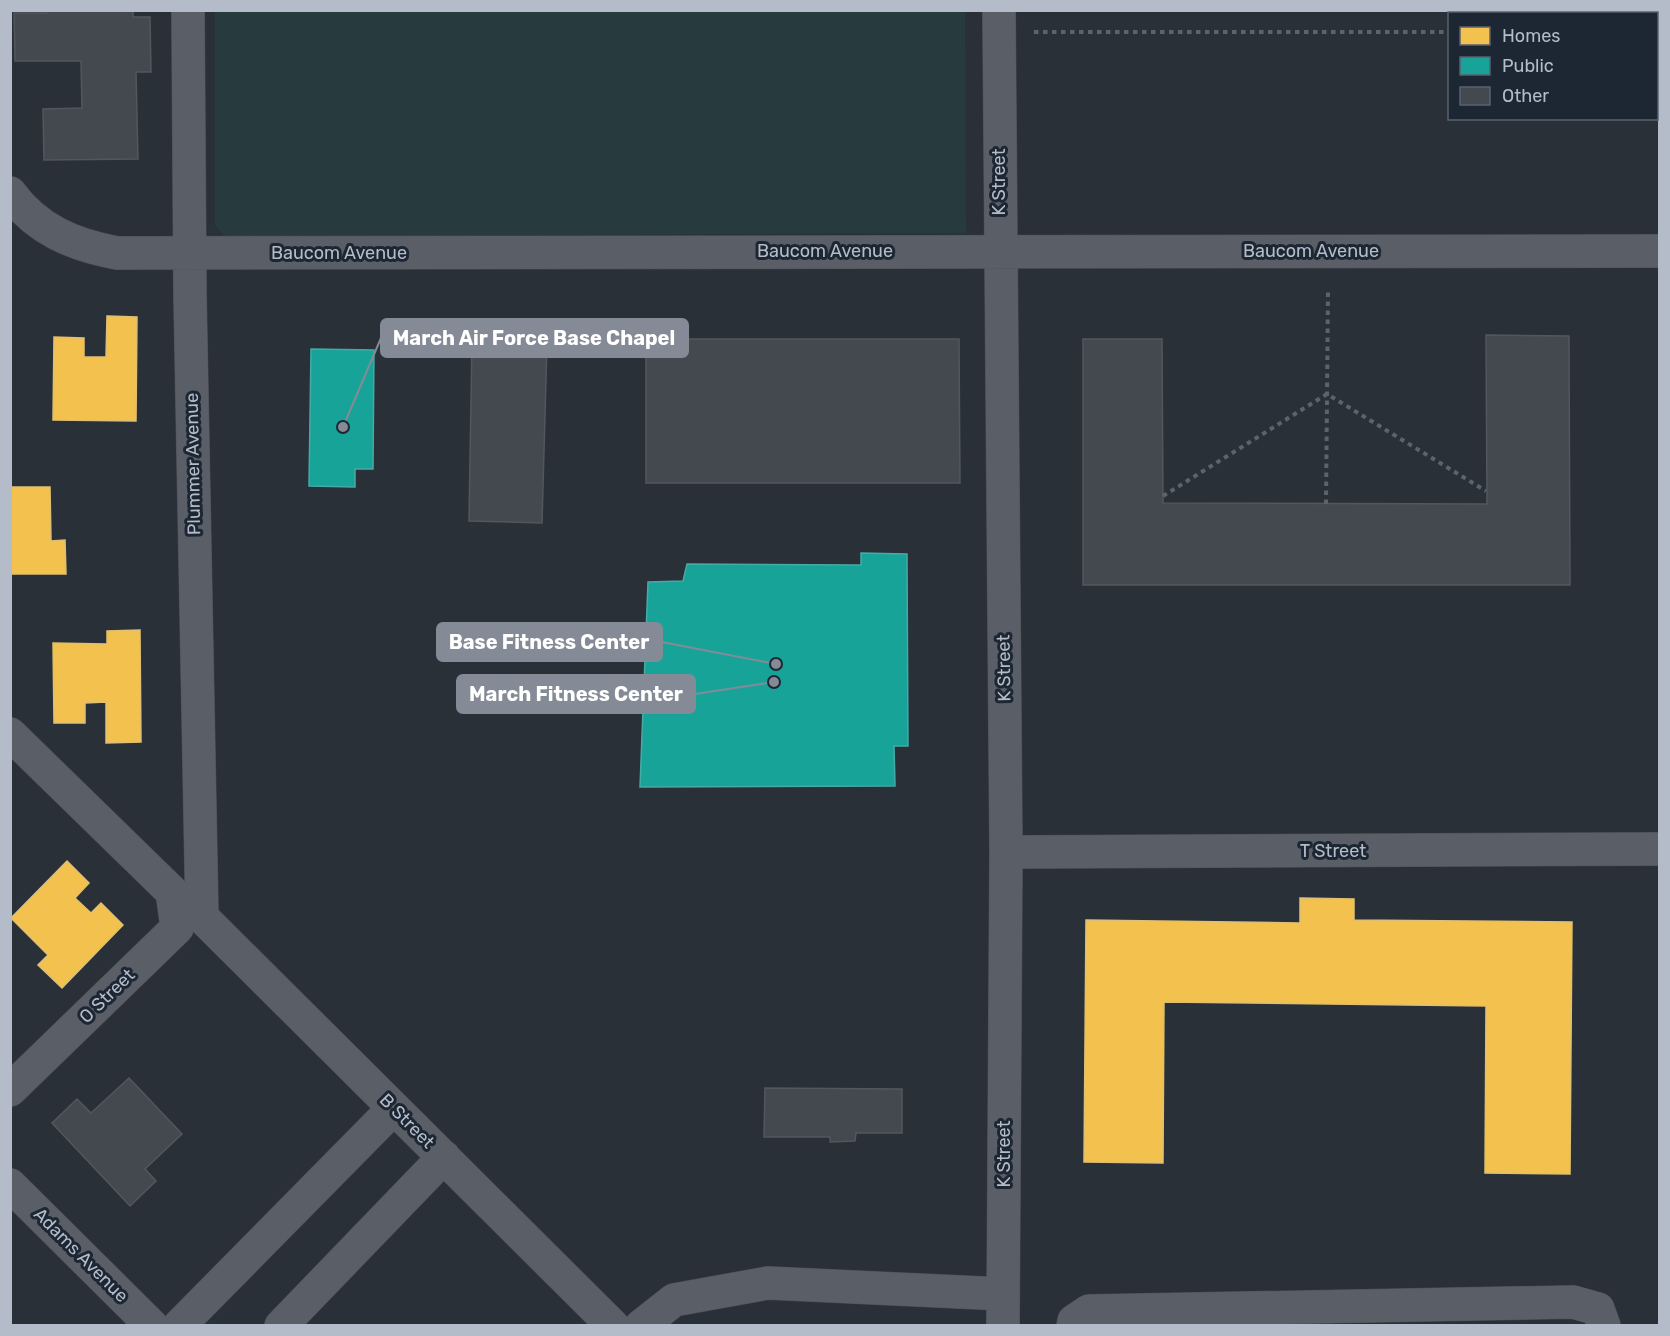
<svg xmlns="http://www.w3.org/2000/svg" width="1670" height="1336" font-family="Rubik,sans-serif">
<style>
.green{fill:#273a3e}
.homes{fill:#f2c14e;stroke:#dfc073;stroke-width:1.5}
.public{fill:#17a398;stroke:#46aaa7;stroke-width:1.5}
.building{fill:#444950;stroke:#52575f;stroke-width:1.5}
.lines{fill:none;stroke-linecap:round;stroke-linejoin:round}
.minor-casing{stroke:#484c53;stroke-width:34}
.path{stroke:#5d636a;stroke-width:4;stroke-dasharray:4.5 4.5;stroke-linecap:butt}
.minor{stroke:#5a5e66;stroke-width:33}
.labels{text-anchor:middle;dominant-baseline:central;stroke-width:6;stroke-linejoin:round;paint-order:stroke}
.street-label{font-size:18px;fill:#b4bcc9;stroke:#1d2633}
.leader{fill:none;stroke:#848b96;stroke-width:2}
.callout-dot{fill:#848b96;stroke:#1d2633;stroke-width:2}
.callout{fill:#848b96;stroke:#848b96;stroke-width:2}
.callout-label{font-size:20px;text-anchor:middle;font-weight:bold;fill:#fff}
</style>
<rect width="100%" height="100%" fill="#2a3038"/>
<path class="green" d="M215 11H965L966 233 225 237 215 225Z"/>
<path class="homes" d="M107 316 137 317 136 421 53 420 54 337 84 338V357H106Z
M10 487H50L51 541 65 540 66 574H10Z
M140 630 141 742 106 743V702L85 703V723H54L53 643 107 644V631Z
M67 861 89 883 75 898 91 913 101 903 123 925 62 988 38 965 48 955 11 918Z
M1300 898 1354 899V920L1572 922 1570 1174 1485 1173 1486 1006 1164 1002 1163 1163 1084 1162 1086 920 1300 923Z"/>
<path class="public" d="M311 349 374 350 373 469H355V487L309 486Z
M861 553 907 554 908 746H894L895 786 640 787 648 582 683 581 687 564 861 565Z"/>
<path class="building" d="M47 10H133V17H150L151 72H136L138 159 44 160 43 109 82 108 81 61H15L14 13H47Z
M1486 335 1569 336 1570 585H1083V339H1162L1163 503 1487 504Z
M646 339H959L960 483H646Z
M472 341 547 343 542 523 469 521Z
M129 1078 182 1134 145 1169 156 1181 130 1206 52 1123 77 1099 91 1113Z
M765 1088 902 1089V1133H856L855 1141 830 1142V1137H764Z"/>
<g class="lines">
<defs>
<path id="minor" d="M188 10 190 295 202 917 613 1326
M999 10 1006 852 1003 1326
M10 193C37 230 74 245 117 253L1660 251
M10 734 172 892 177 928 10 1090
M1006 852 1660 849
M10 1185 152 1326
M179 1326 394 1108
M281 1326 444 1157
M641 1326 674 1300 768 1283 1003 1294
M1073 1326 1074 1321 1089 1311 1573 1302 1598 1309 1604 1326"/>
</defs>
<use href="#minor" class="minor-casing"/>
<path class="path" d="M1656 31H1660
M1034 32H1450
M1163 496 1327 394 1486 491
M1326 504 1328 290"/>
<use href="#minor" class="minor"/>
</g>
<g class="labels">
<g class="street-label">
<text transform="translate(999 182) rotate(-90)">K Street</text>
<text x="825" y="251">Baucom Avenue</text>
<text x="1311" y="251">Baucom Avenue</text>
<text x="339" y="253">Baucom Avenue</text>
<text transform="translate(193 464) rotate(-91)">Plummer Avenue</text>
<text transform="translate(1004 668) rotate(-91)">K Street</text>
<text x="1333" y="851">T Street</text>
<text transform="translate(107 996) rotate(-44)">O Street</text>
<text transform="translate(407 1121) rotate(45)">B Street</text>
<text transform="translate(1004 1154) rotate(-90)">K Street</text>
<text transform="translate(81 1255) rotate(45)">Adams Avenue</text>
</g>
</g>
<path class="leader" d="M343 427L381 338M776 664L662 642M774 682L695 694"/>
<g class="callout-dot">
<circle cx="343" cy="427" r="6"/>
<circle cx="776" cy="664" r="6"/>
<circle cx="774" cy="682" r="6"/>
</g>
<g class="callout">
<rect x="381" y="319" width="307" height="38" rx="6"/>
<rect x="437" y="623" width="225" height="38" rx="6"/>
<rect x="457" y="675" width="238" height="38" rx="6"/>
</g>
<g class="callout-label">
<text x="534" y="345">March Air Force Base Chapel</text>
<text x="549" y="649">Base Fitness Center</text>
<text x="576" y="701">March Fitness Center</text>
</g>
<rect width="1670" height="1336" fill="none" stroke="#b4bcc9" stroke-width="24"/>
<rect x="1448" y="12" width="210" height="108" fill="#1d2633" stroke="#59626f" stroke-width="1.5"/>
<rect x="1460" y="27" width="30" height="18" fill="#f2c14e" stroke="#59626f" stroke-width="1.5"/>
<text x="1502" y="42" font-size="18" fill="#b4bcc9">Homes</text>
<rect x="1460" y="57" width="30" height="18" fill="#17a398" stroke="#59626f" stroke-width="1.5"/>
<text x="1502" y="72" font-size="18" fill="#b4bcc9">Public</text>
<rect x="1460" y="87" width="30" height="18" fill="#444950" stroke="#59626f" stroke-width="1.5"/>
<text x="1502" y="102" font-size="18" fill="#b4bcc9">Other</text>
</svg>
